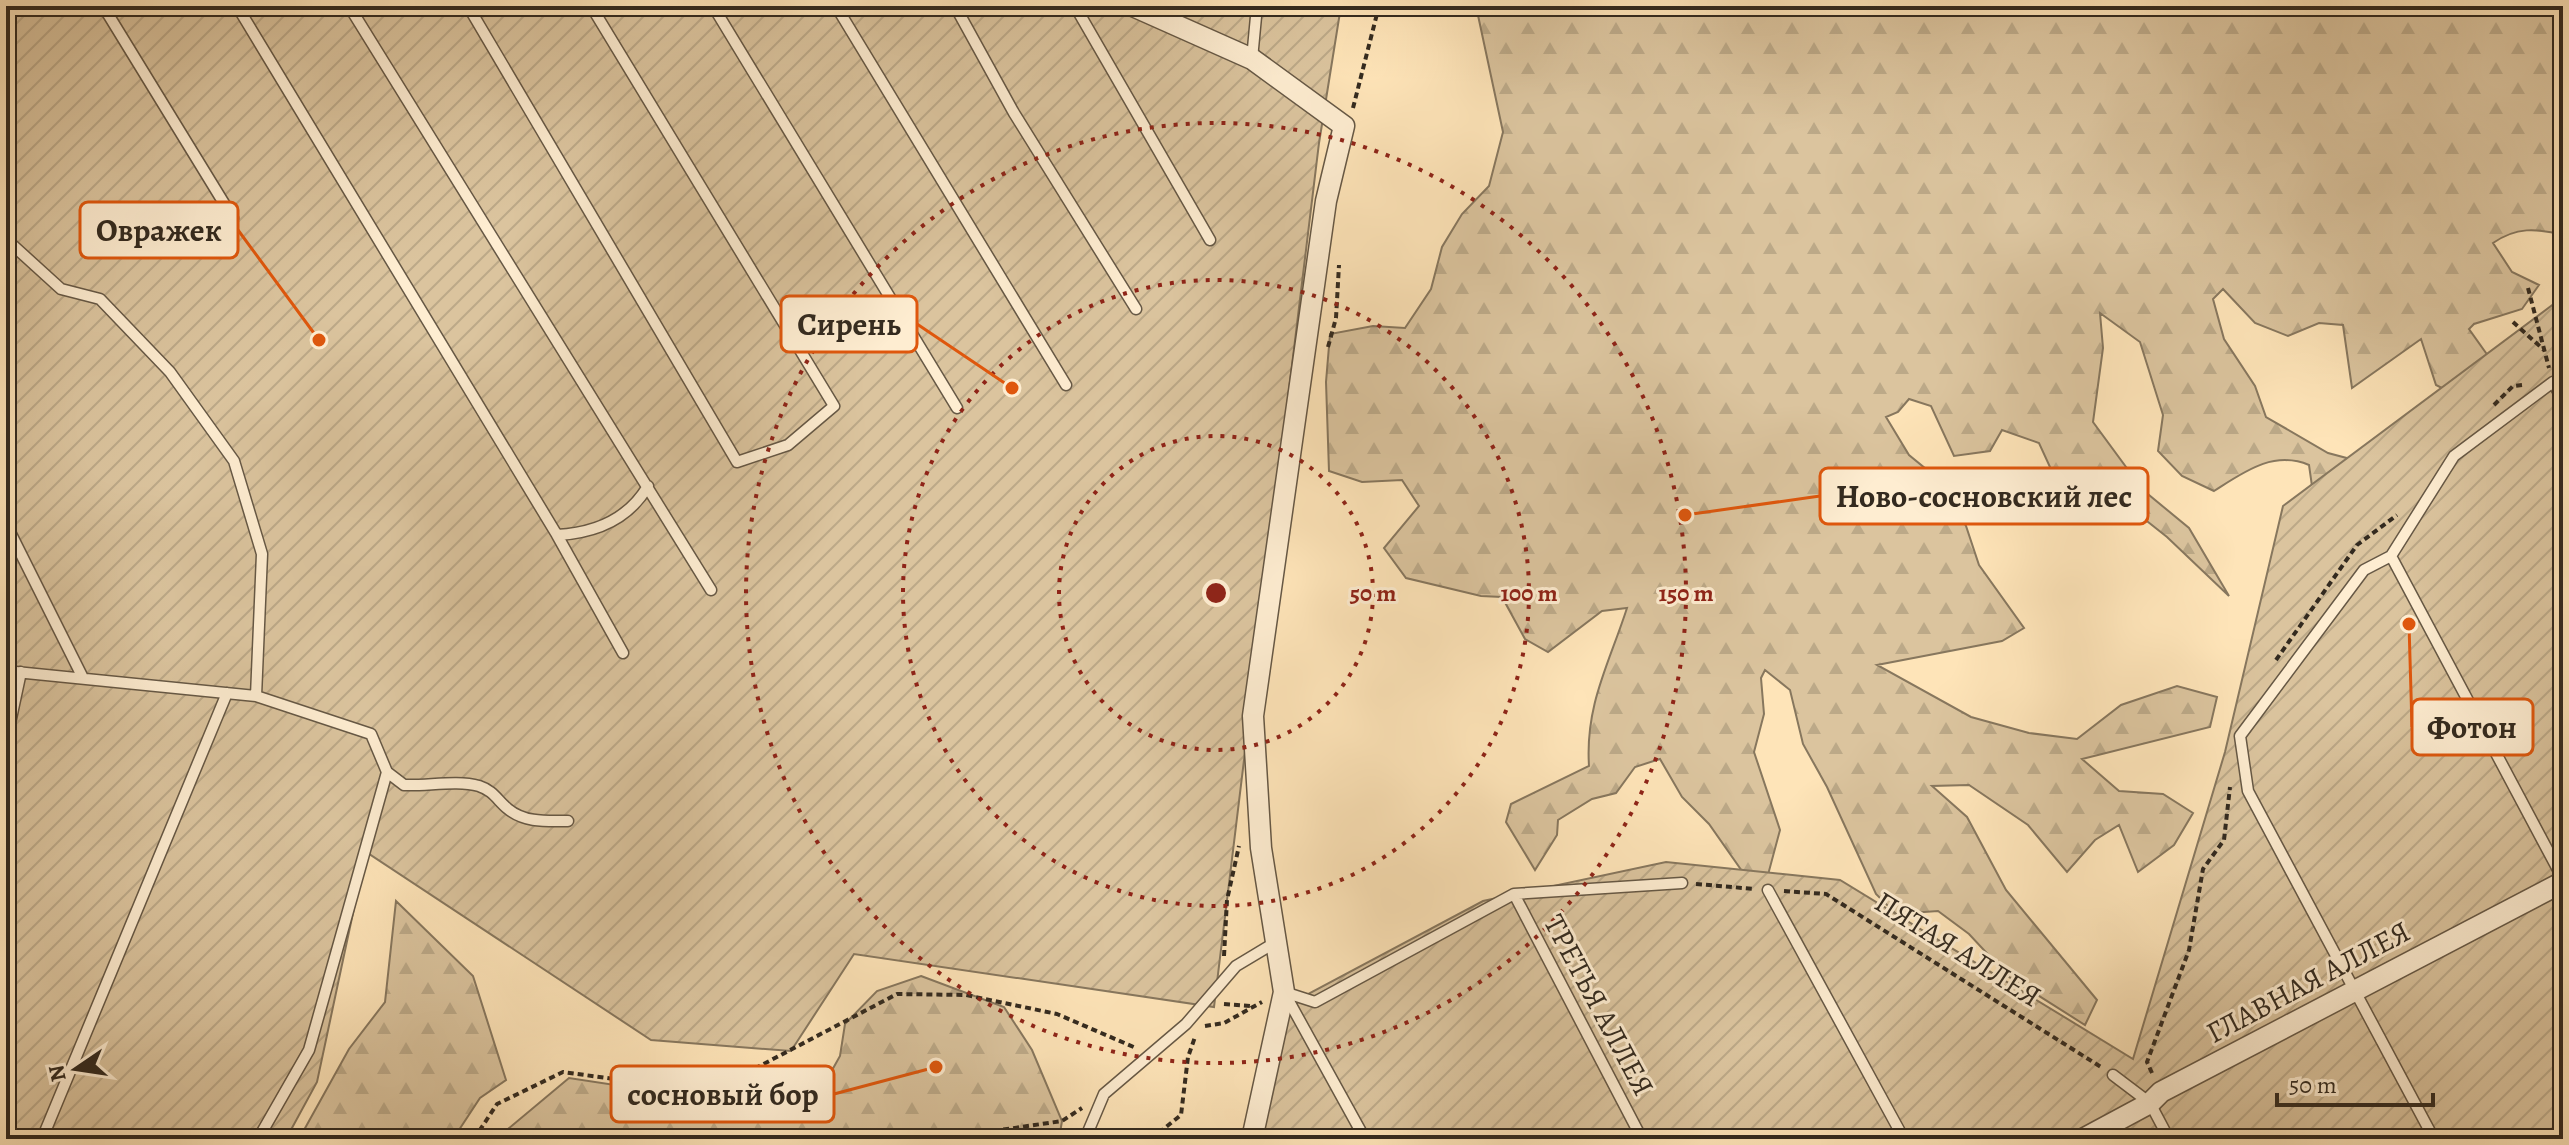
<svg xmlns="http://www.w3.org/2000/svg" width="2569" height="1145" font-family="Alegreya,serif">
<style>
.forest{fill:url(#forest-firs);stroke:#87775e;stroke-width:2}
.garden{fill:url(#garden-furrows);stroke:#87775e;stroke-width:2}
.lines{fill:none;stroke-linecap:round;stroke-linejoin:round}
.lane-casing{stroke:#665845;stroke-width:13}
.street-casing{stroke:#665845;stroke-width:23}
.path{stroke:#332a1f;stroke-width:4;stroke-dasharray:6 4;stroke-linecap:butt}
.lane{stroke:#feedd1;stroke-width:10}
.street{stroke:#feedd1;stroke-width:20}
.ring{fill:none;stroke:#8f2418;stroke-width:4;stroke-dasharray:4 8}
.labels{text-anchor:middle;dominant-baseline:central;stroke-width:6;stroke-linejoin:round;paint-order:stroke}
.street-label{font-size:30px;fill:#332a1f;stroke:#feedd1}
.centre{fill:#8f2418;stroke:#feedd1;stroke-width:4}
.ring-label{font-size:24px;text-anchor:middle;font-weight:bold;fill:#8f2418;stroke:#feedd1;stroke-width:6;stroke-linejoin:round;paint-order:stroke}
.leader{fill:none;stroke:#df570d;stroke-width:3}
.callout-dot{fill:#df570d;stroke:#feedd1;stroke-width:3}
.callout{fill:#feedd1;stroke:#df570d;stroke-width:3}
.callout-label{font-size:32px;text-anchor:middle;font-weight:bold;fill:#332a1f}
</style>
<defs>
<pattern id="forest-firs" width="22" height="20" patternUnits="userSpaceOnUse" patternTransform="scale(2)"><rect width="22" height="20" fill="#dbc49e"/><path d="M5 1l3.5 6h-7zM16 11l3.5 6h-7z" fill="#bca988"/></pattern>
<pattern id="garden-furrows" width="10" height="10" patternUnits="userSpaceOnUse" patternTransform="scale(2)"><rect width="10" height="10" fill="#dbc49e"/><path d="M-1 1l2-2M0 10L10 0M9 11l2-2" fill="none" stroke="#bca988"/></pattern>
</defs>
<rect width="100%" height="100%" fill="#fee4b8"/>
<filter id="stains"><feTurbulence type="fractalNoise" baseFrequency=".0025" numOctaves="4"/><feColorMatrix values="0 0 0 0 .2 0 0 0 0 .09 0 0 0 0 .02 0 0 0 .5 -.17"/></filter>
<radialGradient id="worn" r=".72"><stop offset=".6" stop-color="#630" stop-opacity="0"/><stop offset="1" stop-color="#630" stop-opacity=".3"/></radialGradient>
<path class="forest" d="M1476 6H2563V235C2536 228 2516 227 2493 243L2512 272 2539 285 2522 309 2474 324 2469 329 2491 360 2467 401 2436 385 2421 339 2352 388 2343 325 2319 323 2288 336 2255 323 2223 289 2213 299 2224 339 2255 386 2266 417 2328 453 2384 468 2316 514 2309 465C2273 450 2244 472 2214 491L2182 476 2158 451 2163 415 2140 342 2100 313 2103 348 2093 422 2143 490 2189 528 2229 596 2167 537 2114 495 2061 491 2039 443 2002 430 1990 451 1954 456 1931 406 1909 399 1898 412 1886 417 1909 455 1937 478 1966 526 1979 565 2024 628 2002 641 1877 665 1971 717 2029 733 2077 739 2121 705 2177 686 2217 697 2210 727 2082 759 2119 791 2163 794 2193 813 2174 845 2138 872 2119 825 2095 840 2067 872 2028 825 1969 785 1932 786 1967 817 2006 890 2097 1000 2085 1025 2009 977 1969 934 1938 911 1896 914 1876 894 1827 787 1803 744 1790 690 1765 670 1761 678 1764 714 1754 752 1780 830 1765 886 1742 871 1709 824 1682 797 1660 759 1635 767 1616 793 1592 799 1558 820 1557 835 1535 870 1506 822 1511 804 1589 766C1585 705 1609 664 1627 608L1602 611 1548 652 1525 639 1502 597 1481 596 1406 578 1384 548 1419 506 1402 480 1362 482 1329 471 1326 382 1330 334 1373 326 1405 328 1431 289 1442 247 1462 214 1489 186 1503 132Z
M396 901 473 976 506 1080 480 1098 453 1139H299L349 1049 385 1002Z
M921 976 1004 1007 1032 1050 1062 1121 1059 1139H496L569 1078 740 1104 797 1107 826 1081 840 1056 845 1024 877 991Z"/>
<path class="garden" d="M6 6H1341L1319 143 1214 1007 854 954 791 1051 651 1040 366 852 317 1082 286 1139H6Z
M2563 297V1139H1258L1284 992 1299 999 1483 901 1666 862 1840 880 2133 1059 2225 752 2283 506Z"/>
<g class="lines">
<defs>
<path id="lane" d="M103 6 233 218
M237 6 557 535 623 653
M349 6 711 590
M468 6 737 462 788 445 834 406 591 6
M713 6 957 408
M836 6 1066 385
M955 6 1014 113 1136 309
M1075 6 1210 240
M1252 59 1257 6
M6 239 61 289 100 299 170 372 234 461 262 554 256 696
M2553 382 2563 401
M6 524 83 678
M557 535C595 533 628 520 648 486
M2391 556 2563 879
M6 671 256 696 371 734 387 772 404 785C428 786 457 780 479 786 494 791 497 800 508 809 525 823 547 821 568 821
M6 742 21 672
M1768 890 1904 1139
M1514 894 1642 1139
M1284 992 1315 1002 1514 894 1682 883
M1285 994 1365 1139
M2113 1075 2150 1103 2169 1139
M42 1139 227 693
M258 1139 309 1050 387 772
M1085 1139 1104 1094 1186 1024 1236 966 1276 942
M2434 1139 2248 791 2240 736 2364 570 2391 556 2454 456 2553 382 2563 381"/>
<path id="street" d="M1133 6 1252 59 1344 126 1326 201 1253 716 1261 848 1284 992 1252 1139
M2083 1139 2150 1103 2161 1092 2563 882"/>
</defs>
<use href="#lane" class="lane-casing"/>
<use href="#street" class="street-casing"/>
<path class="path" d="M1353 108 1379 6
M2528 288 2549 368
M2513 322 2544 350
M1328 347 1336 318 1339 265
M2494 405 2513 386 2522 385
M2276 660 2357 545 2397 515
M1696 884 1755 889
M1784 891 1826 894 2101 1067
M1224 956 1227 900 1239 846
M1224 1004 1251 1006
M1205 1026 1224 1023 1262 1002
M2152 1073 2147 1062 2189 950 2203 869 2224 840 2230 787
M474 1139 497 1104 563 1072 672 1087 756 1068 897 994 966 995 1057 1014 1136 1048
M965 1139 973 1134 1062 1121 1082 1108
M1151 1139 1181 1115 1188 1057 1195 1037"/>
<use href="#lane" class="lane"/>
<use href="#street" class="street"/>
</g>
<g class="ring">
<circle cx="1216" cy="593" r="157"/>
<circle cx="1216" cy="593" r="313"/>
<circle cx="1216" cy="593" r="470"/>
</g>
<g class="labels">
<g class="street-label">
<text transform="translate(1958 949) rotate(32)">ПЯТАЯ АЛЛЕЯ</text>
<text transform="translate(2308 982) rotate(-28)">ГЛАВНАЯ АЛЛЕЯ</text>
<text transform="translate(1599 1005) rotate(62)">ТРЕТЬЯ АЛЛЕЯ</text>
</g>
</g>
<circle cx="1216" cy="593" r="12" class="centre"/>
<g class="ring-label">
<text x="1373" y="601">50 m</text>
<text x="1529" y="601">100 m</text>
<text x="1686" y="601">150 m</text>
</g>
<path class="leader" d="M319 340L238 230M1012 388L917 324M1685 515L1820 496M2409 624L2412 727M936 1067L834 1094"/>
<g class="callout-dot">
<circle cx="319" cy="340" r="8"/>
<circle cx="1012" cy="388" r="8"/>
<circle cx="1685" cy="515" r="8"/>
<circle cx="2409" cy="624" r="8"/>
<circle cx="936" cy="1067" r="8"/>
</g>
<g class="callout">
<rect x="80" y="202" width="158" height="56" rx="8"/>
<rect x="781" y="296" width="136" height="56" rx="8"/>
<rect x="1820" y="468" width="328" height="56" rx="8"/>
<rect x="2412" y="699" width="121" height="56" rx="8"/>
<rect x="611" y="1066" width="223" height="56" rx="8"/>
</g>
<g class="callout-label">
<text x="159" y="241">Овражек</text>
<text x="849" y="335">Сирень</text>
<text x="1984" y="507">Ново-сосновский лес</text>
<text x="2472" y="738">Фотон</text>
<text x="723" y="1105">сосновый бор</text>
</g>
<rect width="2569" height="1145" fill="none" stroke="#fee4b8" stroke-width="32"/>
<rect x="8" y="8" width="2553" height="1129" fill="none" stroke="#332a1f" stroke-width="4"/>
<rect x="16" y="16" width="2537" height="1113" fill="none" stroke="#332a1f" stroke-width="2"/>
<g transform="translate(76 1069) rotate(257)" stroke="#feedd1" stroke-width="6" paint-order="stroke">
<path d="M0-6L14 30L0 20L-14 30Z" fill="#332a1f"/>
<text y="-12" font-size="22" font-weight="bold" text-anchor="middle" fill="#332a1f">N</text>
</g>
<path d="M2277 1093v12h156v-12" fill="none" stroke="#332a1f" stroke-width="4"/>
<text x="2289" y="1093" font-size="24" fill="#332a1f" stroke="#feedd1" stroke-width="6" paint-order="stroke">50 m</text>
<rect width="100%" height="100%" filter="url(#stains)"/>
<rect width="100%" height="100%" fill="url(#worn)"/>
</svg>
